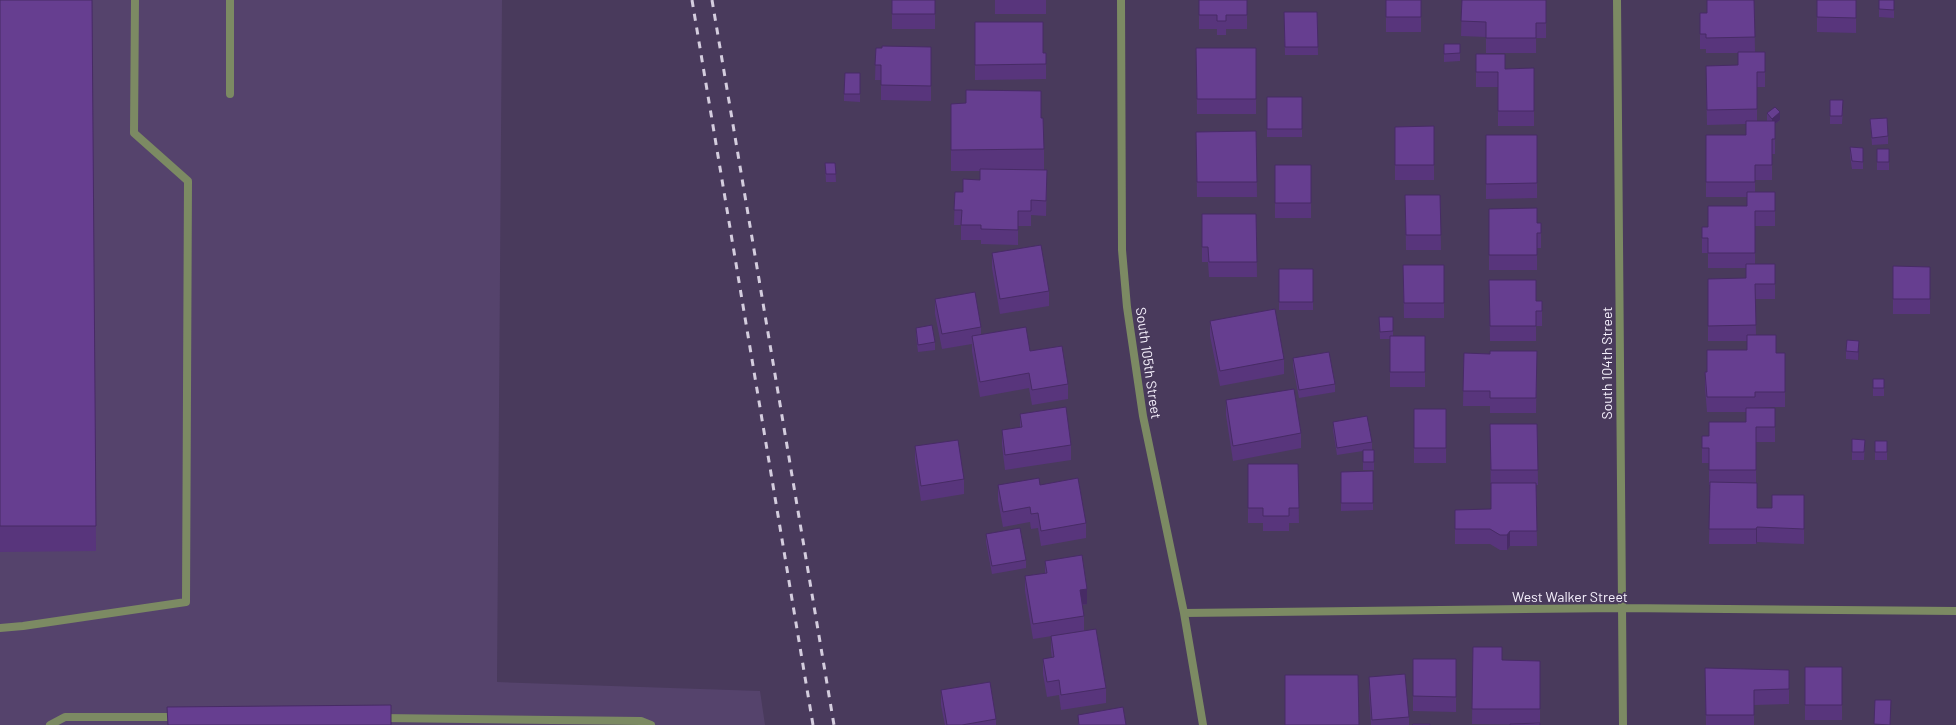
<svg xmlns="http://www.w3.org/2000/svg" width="1956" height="725" font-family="Barlow,sans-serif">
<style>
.built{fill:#55436c}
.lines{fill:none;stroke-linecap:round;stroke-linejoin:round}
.service{stroke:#7c8a63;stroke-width:8}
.minor{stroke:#7c8a63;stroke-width:8}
.rail{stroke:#d4cdde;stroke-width:3;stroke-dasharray:7 7;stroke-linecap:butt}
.wall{fill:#58357c}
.shaded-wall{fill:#472b65}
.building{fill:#663e90;stroke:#472b65}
.labels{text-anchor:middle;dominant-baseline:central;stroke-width:3.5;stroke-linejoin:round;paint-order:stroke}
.street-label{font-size:14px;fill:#f6f1fd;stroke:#493a5c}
</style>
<rect width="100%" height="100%" fill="#493a5c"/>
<path class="built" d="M0 0H502L497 682 760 691 765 725H0Z"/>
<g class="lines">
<path class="service" d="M230 0V94
M0 628 23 626 186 602 188 181 134 133 135 0
M381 718 641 721 651 725
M50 725 65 717H178"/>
<path class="minor" d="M1121 0 1122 250 1127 307 1143 416 1184 613 1203 725
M1617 0 1623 725
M1184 613 1621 608 1956 611"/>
<path class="rail" d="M692 0 813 725
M712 0 834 725"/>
</g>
<path class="wall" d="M0 0H92L96 551 0 552Z
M892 0H935V29H892Z
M995 0H1046V14H995Z
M1199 0H1247V29H1226V35H1217V29H1199Z
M1386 0H1421V32H1386Z
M1462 0H1546V38H1536V53H1486V37L1461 36Z
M1754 0 1755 52H1765V87H1757V121H1767V113L1780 120 1775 124V154H1772V180H1755V192H1775V226H1755V264H1775V299H1755L1756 335 1776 353H1785V407H1755L1775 408V442H1756V483L1757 508H1772L1804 495V544L1757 542 1756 544H1709L1710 485H1709V463H1702V436H1709L1746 422V412H1707L1705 387V372H1707L1747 350V341H1708V279L1746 278V268H1708V253H1702V227H1708L1747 206V197H1706V135H1746V124L1707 125 1706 81 1738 65V53H1706V49H1700V13H1707Z
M1856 0V33L1817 32V17Z
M1879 0H1894V18L1879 17Z
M1284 12H1317L1318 55H1285Z
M975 22 1043 53H1046V79L975 80Z
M1444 44H1460V61L1444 62Z
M876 48 931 62V101L881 100V80H875Z
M1196 48H1256V114H1197Z
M1476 54 1505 69 1534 68V126H1498V87H1476Z
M860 73V102L844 101V94Z
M1267 97H1302V137H1267Z
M951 104 1041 118 1044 149V170H1047L1046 216 1031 215V226H1018V245L981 244V240H961V225H954L955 192H963L980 180V171H951Z
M1843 108 1842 124H1830V116Z
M1870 119 1888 136V144L1872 145Z
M1434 126V180H1395V127Z
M1256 131 1257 197H1197L1196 132Z
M1486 135H1537V198L1486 199Z
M1850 147 1863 148V169H1852L1850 155Z
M1877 149H1889V170H1877Z
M825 163H835L836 182H826Z
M1275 165H1311V218H1275Z
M1405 195H1440L1441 250H1406Z
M1489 209 1537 223H1541V248H1537V270H1489Z
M1202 214H1256L1257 277H1209L1208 262H1202Z
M992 253 1049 291V306L1000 314 992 268Z
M1403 265H1444V318H1404Z
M1893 266 1930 267V314H1893Z
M1279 269H1313V310H1279Z
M1489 280 1536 301H1542V326H1536V341H1490Z
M935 299 981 327V335L1030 351 1068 384V399L1032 405 1029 388 980 397 972 351V344L942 349 935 314Z
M1379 317H1393V336H1425V387H1390V339H1380Z
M1210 321 1284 359V374L1220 386 1210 336Z
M916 328 935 342V350L918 352 916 336Z
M1859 349 1858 360 1846 359V351Z
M1537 351 1536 413H1490V406H1463L1464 353 1490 354Z
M1293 358 1335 384V392L1299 398 1293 366Z
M1873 379H1884V396H1873Z
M1226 400 1301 433V448L1233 461 1226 415Z
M1414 409H1446V463H1414Z
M1020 414 1071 445V460L1005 470 1002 445V430L1020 428Z
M1333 422 1372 442V450H1374V470H1363V451L1337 455 1333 430Z
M1490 424H1537L1538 485H1536L1537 546H1510L1507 550H1500L1490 544H1455V510L1491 509Z
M1852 439 1865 440 1864 460H1852Z
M1875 441H1887V460H1875Z
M915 446 964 479V494L921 501 915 461Z
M1248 464H1298L1299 523H1289V531H1263V523H1248Z
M1373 471V510L1341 511V472Z
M998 485H1040L1086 523V538L1041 546 1038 528 1031 529 1030 522 1003 527 998 500Z
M986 534 1026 560V568L992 574 986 542Z
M1045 561 1087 604 1082 605 1084 616V631L1033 639 1025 591V576L1045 573Z
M1051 636 1106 688V703L1061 710 1059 695 1047 697 1043 674V659L1052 658 1051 651Z
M1473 647 1502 660 1540 661V725L1472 724Z
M1805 667H1842V720H1805Z
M1705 668 1789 670V704L1754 705V725H1706Z
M1456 674V712L1413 711V696Z
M1369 677 1409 717V725H1371L1369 692Z
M941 690 996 719V725H945L941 705Z
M1078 715 1126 725H1078Z"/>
<path class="shaded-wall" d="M1780 112V120L1772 126V119Z
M1859 341V349L1858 360V352Z
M1757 527V542L1756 544V529Z
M1510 531V546L1507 550V535Z
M1087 589V604L1080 605V590Z"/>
<path class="building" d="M0 0H92L96 526H0Z
M892 0H935V14H892Z
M1199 0H1247V15H1226V21H1217V15H1199Z
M1386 0H1421V17H1386Z
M1462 0H1546V23H1536V38H1486V22L1461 21Z
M1707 0H1754L1755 37 1706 38V34H1700V13H1707Z
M1817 0H1856V18L1817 17Z
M1879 0H1894V10L1879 9Z
M1284 12H1317L1318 47H1285Z
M975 22H1043V53H1046V64L975 65Z
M1444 44H1460V53L1444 54Z
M882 46 931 47V86L881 85V65H875L876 48H882Z
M1196 48H1256V99H1197Z
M1738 52H1765V72H1757V109L1707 110 1706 66 1738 65Z
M1476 54H1505V69L1534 68V111H1498V72H1476Z
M845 73H860V94H844Z
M966 90 1041 91V118H1043L1044 149 951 150V104L966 103Z
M1267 97H1302V129H1267Z
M1830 100H1843L1842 116H1830Z
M1775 107 1780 112 1772 119 1767 113Z
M1887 118 1888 136 1872 138 1870 119Z
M1746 121H1775V139H1772V165H1755V182H1706V135H1746Z
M1434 126V165H1395V127Z
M1256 131 1257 182H1197L1196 132Z
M1486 135H1537V183L1486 184Z
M1850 147 1863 148V162L1852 161Z
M1877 149H1889V162H1877Z
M825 163H835L836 174H826Z
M1275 165H1311V203H1275Z
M980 169 1047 170 1046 201 1031 200V211H1018V230L981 229V225H961L962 210H954L955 192H963V179L980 180Z
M1747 192H1775V211H1755V253H1708V238H1702V227H1708V206H1747Z
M1405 195H1440L1441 235H1406Z
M1537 208V223H1541V233H1537V255H1489V209Z
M1202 214H1256L1257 262H1209L1208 247H1202Z
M1041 245 1049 291 1000 299 992 253Z
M1746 264H1775V284H1755L1756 325 1708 326V279L1746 278Z
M1403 265H1444V303H1404Z
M1893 266 1930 267V299H1893Z
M1279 269H1313V302H1279Z
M1489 280H1536V301H1542V311H1536V326H1490Z
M975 292 981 327 942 334 935 299Z
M1275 309 1284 359 1220 371 1210 321Z
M1379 317H1393V331L1380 332Z
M932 325 935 342 918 345 916 328Z
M1026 327 1030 351 1062 346 1068 384 1032 390 1029 373 980 382 972 336Z
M1747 335H1776V353H1785V392H1755V397H1707L1705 372H1707V350H1747Z
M1390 336H1425V372H1390Z
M1847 340 1859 341 1858 352 1846 351Z
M1490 351H1537L1536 398H1490V391H1463L1464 353 1490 354Z
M1329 352 1335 384 1299 390 1293 358Z
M1873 379H1884V388H1873Z
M1294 389 1301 433 1233 446 1226 400Z
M1066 407 1071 445 1005 455 1002 430 1022 427 1020 414Z
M1746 408H1775V427H1756V470H1709V448H1702V436H1709V422H1746Z
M1414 409H1446V448H1414Z
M1367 416 1372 442 1337 448 1333 422Z
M1490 424H1537L1538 470H1491Z
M1852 439 1865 440 1864 452H1852Z
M958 440 964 479 921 486 915 446Z
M1875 441H1887V452H1875Z
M1363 450H1374V462H1363Z
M1248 464H1298L1299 508H1289V516H1263V508H1248Z
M1373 471V503H1341V472Z
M1039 478 1040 485 1078 478 1086 523 1041 531 1038 513 1031 514 1030 507 1003 512 998 485Z
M1710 482 1757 483V508H1772V495H1804V529L1757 527 1756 529H1709Z
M1491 483H1536L1537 531H1510L1507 535H1500L1490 529H1455V510L1491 509Z
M1020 528 1026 560 992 566 986 534Z
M1082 555 1087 589 1080 590 1084 616 1033 624 1025 576 1047 573 1045 561Z
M1096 629 1106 688 1061 695 1059 680 1047 682 1043 659 1054 657 1051 636Z
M1473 647H1502V660L1540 661V709H1472Z
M1413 659H1456V697L1413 696Z
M1805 667H1842V705H1805Z
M1705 668 1789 670V689L1754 690V715H1706Z
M1405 674 1409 717 1372 720 1369 677Z
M1285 675H1358L1359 725H1285Z
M990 682 996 719 962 725H947L941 690Z
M1875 700H1891L1890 725 1874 724Z
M391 705V725H168L167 707Z
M1123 707 1126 725H1079L1078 715Z
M1540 723V725H1510V724Z
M1413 724H1430V725H1412Z"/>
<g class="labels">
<g class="street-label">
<text transform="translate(1149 363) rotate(82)">South 105th Street</text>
<text transform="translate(1606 363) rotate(-90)">South 104th Street</text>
<text x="1570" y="596">West Walker Street</text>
</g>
</g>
</svg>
